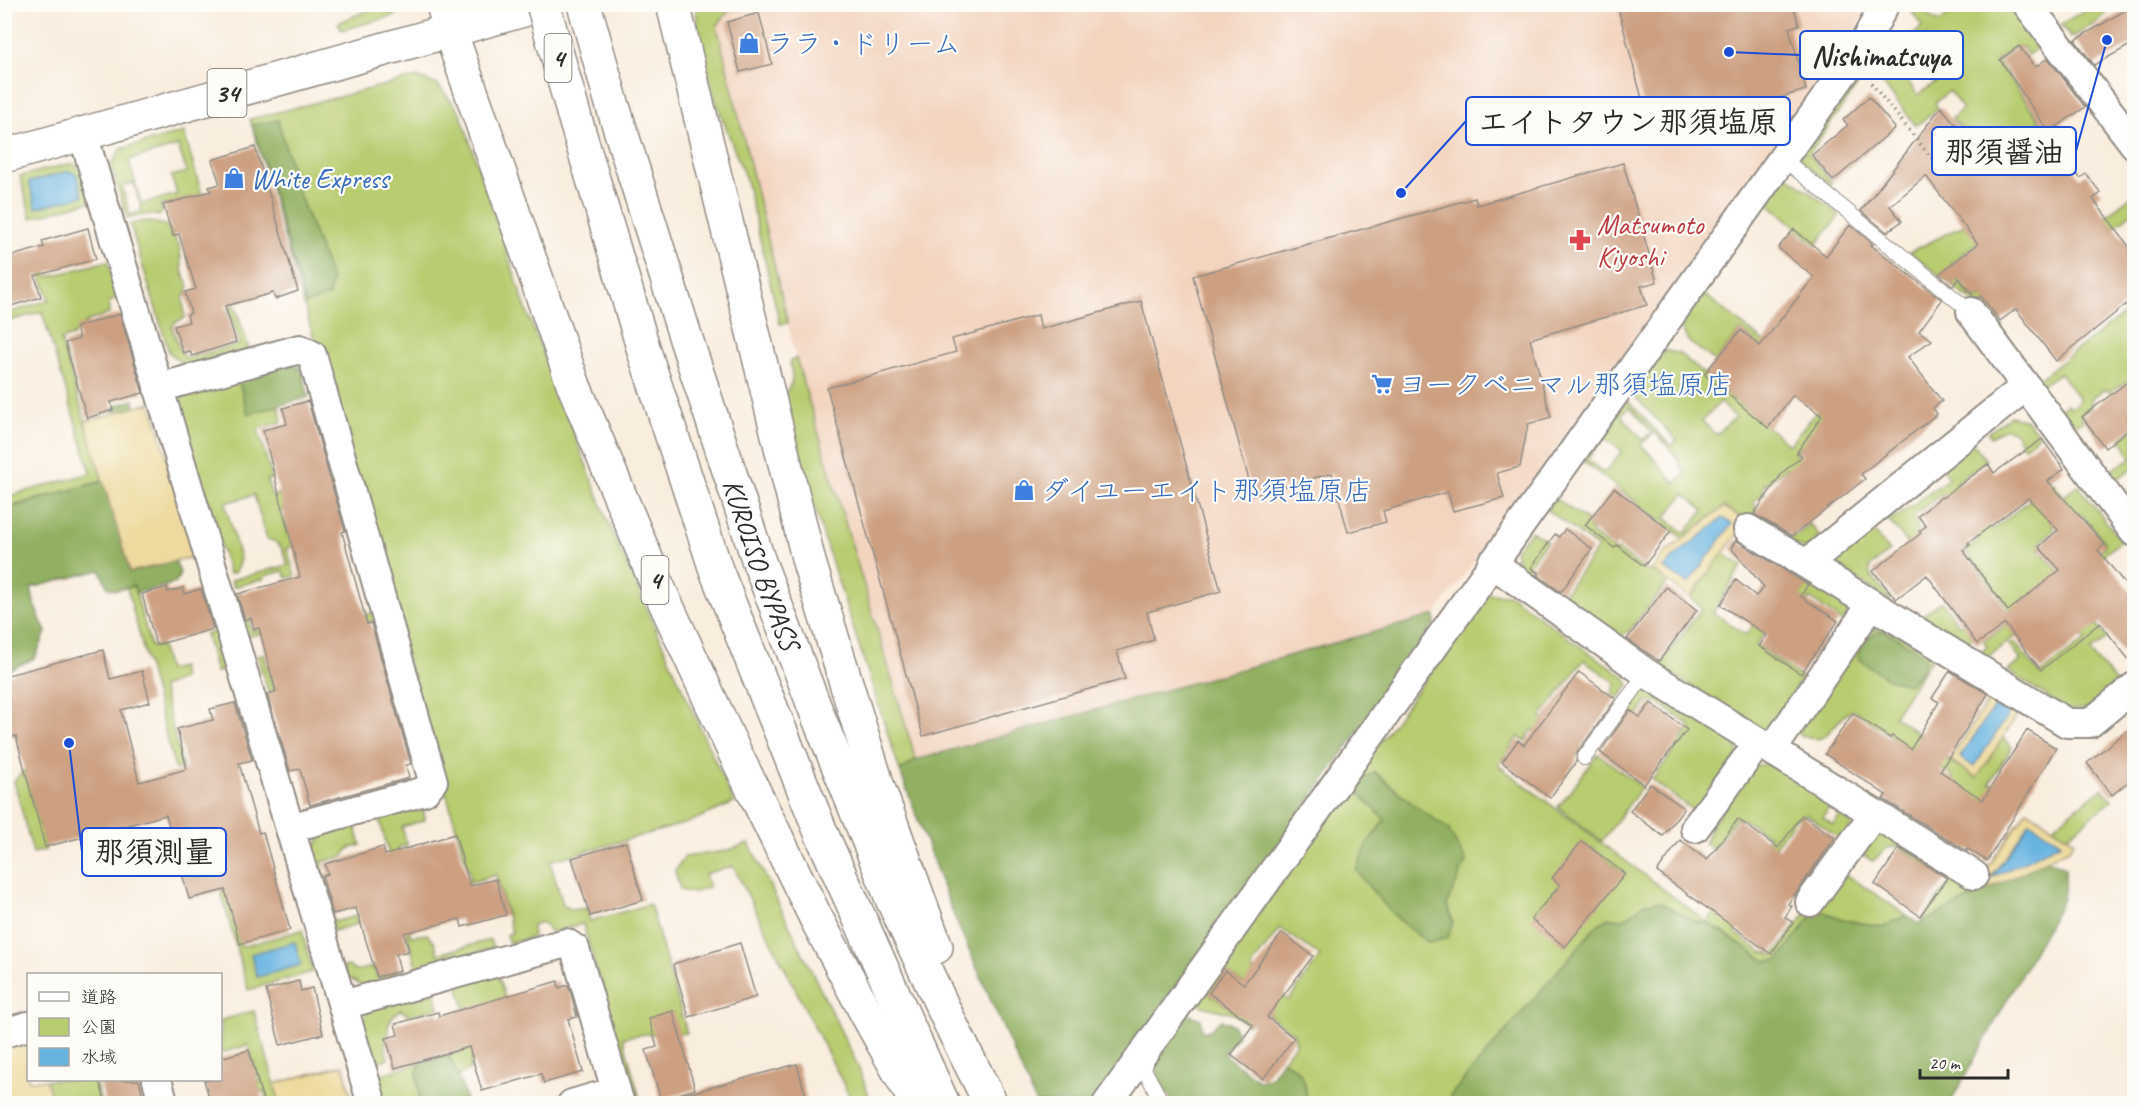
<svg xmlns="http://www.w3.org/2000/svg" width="2139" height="1108" font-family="Caveat,'Klee One',sans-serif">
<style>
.built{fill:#f3d4bf}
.green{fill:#b8cc70;stroke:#727c4e;stroke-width:1.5;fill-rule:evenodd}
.forest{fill:#92b062;stroke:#5e6e46;stroke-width:1.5}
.sand{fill:#eeda9e;stroke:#8c8264;stroke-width:1.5;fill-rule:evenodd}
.water{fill:#68b4e1;stroke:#4a7086;stroke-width:1.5}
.building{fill:#cda082;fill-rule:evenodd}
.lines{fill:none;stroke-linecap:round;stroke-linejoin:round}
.lane-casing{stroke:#928c84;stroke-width:16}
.street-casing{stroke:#928c84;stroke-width:32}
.primary-casing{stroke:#928c84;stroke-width:36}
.highway-casing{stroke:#928c84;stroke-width:36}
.path{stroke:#928c84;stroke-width:4;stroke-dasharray:1.5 4.5;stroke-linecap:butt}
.lane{stroke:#fff;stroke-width:14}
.street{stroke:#fff;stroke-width:28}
.primary{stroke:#fff;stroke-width:33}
.highway{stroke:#fff;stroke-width:33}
.highway-bridge-casing{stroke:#928c84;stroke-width:36;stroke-linecap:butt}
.highway-bridge{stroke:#fff;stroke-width:33}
.labels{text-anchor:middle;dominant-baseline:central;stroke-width:4.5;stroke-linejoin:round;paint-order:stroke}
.shield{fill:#fdfcf7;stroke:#6a6a68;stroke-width:1.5}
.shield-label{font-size:27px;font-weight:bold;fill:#2b2b2b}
.shop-label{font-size:28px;fill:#366cbe;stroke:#fdfcf7;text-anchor:start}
.health-label{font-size:28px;fill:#be3a42;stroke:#fdfcf7;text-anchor:start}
.street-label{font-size:28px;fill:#2b2b2b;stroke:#fdfcf7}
.leader{fill:none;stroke:#1d4ed8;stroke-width:2}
.callout-dot{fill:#1d4ed8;stroke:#fdfcf7;stroke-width:2}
.callout{fill:#fdfcf7;stroke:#1d4ed8;stroke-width:2}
.callout-label{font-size:30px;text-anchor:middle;font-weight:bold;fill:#2b2b2b}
</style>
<rect width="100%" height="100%" fill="#fdfcf7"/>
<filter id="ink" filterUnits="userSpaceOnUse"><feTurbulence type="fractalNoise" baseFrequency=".0167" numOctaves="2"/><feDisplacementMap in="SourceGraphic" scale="12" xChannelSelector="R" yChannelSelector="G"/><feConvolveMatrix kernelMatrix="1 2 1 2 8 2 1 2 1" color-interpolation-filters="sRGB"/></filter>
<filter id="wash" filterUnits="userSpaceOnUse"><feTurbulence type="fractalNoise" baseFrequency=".008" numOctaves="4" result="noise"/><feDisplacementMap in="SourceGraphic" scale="24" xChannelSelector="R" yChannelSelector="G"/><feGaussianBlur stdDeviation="1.35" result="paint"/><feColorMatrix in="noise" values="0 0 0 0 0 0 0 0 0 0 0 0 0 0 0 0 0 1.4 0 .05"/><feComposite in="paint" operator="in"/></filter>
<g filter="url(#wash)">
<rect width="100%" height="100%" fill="#f9edde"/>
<path class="built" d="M749 4 1866 5 1852 41 1435 615 916 760 796 358 717 26 729 10Z"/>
<path class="green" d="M380 5H408L393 16 342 30 338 23Z
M698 5H749L729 10 717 26 788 323 780 324 746 180 715 99 698 27 696 11Z
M1909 5H1919L1930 17 1939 22 1963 5H2016L2044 43 2028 55 2023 47H2015L1997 60 2042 124 2035 127 2036 131 1983 134 1973 142 1952 118 1963 109 1949 91 1935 103 1938 108 1916 126 1873 71 1886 61 1884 57 1919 30 1922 25 1907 6ZM1926 36 1951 71 1918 95 1893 60Z
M2104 6 2106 12 2101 20 2071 38 2061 24 2087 9Z
M417 77 438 85 460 112 527 312 612 532 734 803 687 823 550 861 563 905 572 910 586 908 590 921 650 904 687 1033C665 1036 645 1031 623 1038L641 1103H635L583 924 551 932 542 922 532 925 533 937 509 943 506 935 512 933 496 875 421 897 406 917 411 936 427 934 435 943 438 954 490 940 493 948 417 969 397 900 471 879 250 119Z
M1853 79 1859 83 1809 154 1832 183 1830 185 1799 158Z
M184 132 202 195 161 205 162 212 159 216 149 214 127 219 111 165 121 149ZM178 146 187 172 171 176 177 194 141 204 129 160ZM134 183 142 211 130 215 122 186Z
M72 163 84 172 92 201 31 218 20 176Z
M1787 175 1840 215 1816 245 1767 202Z
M2134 194V211L2114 227 2094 225Z
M2004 196 2068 281 2061 289 2050 275 2033 288 2043 301 2027 309H2017L2001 289 1984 303 2003 327 1999 331 1978 306 1910 252 1964 225ZM1996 228 2001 229 2022 257 2013 273 1979 299 1971 296 1950 269 1951 263Z
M145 221 166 225 179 245 183 274 189 286 183 299 185 318 174 323 172 327 180 351 185 357H193L240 344 228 308 235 305 249 349 188 366 180 362 169 352 130 224Z
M41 257 48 277 108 261 118 296 109 303V314L88 321 73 336 61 340 103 481 5 508V497L91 473 42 312 5 322V314L49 300 35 258Z
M1704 294 1848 409 1794 452 1831 497 1817 506 1786 468 1764 485 1763 491 1765 493 1754 501 1755 508 1766 522 1773 523 1786 538 1795 537 1810 524 1820 537 1806 550 1747 521 1724 507 1683 538 1583 461 1627 400 1671 446 1677 440 1633 395 1665 350 1680 354 1789 445 1826 401 1741 330 1715 361 1689 342 1680 327ZM1720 402 1735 417 1716 435 1702 421ZM1630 407 1652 432 1643 440 1621 415ZM1655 432 1680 461 1678 463 1686 473 1675 483 1641 444ZM1604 438 1622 451 1605 473 1587 460ZM1684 494 1704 510 1685 533 1665 518Z
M2134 306V376L2110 392 2105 389 2092 398 2090 408 2082 413V421L2070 429 2058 411 2067 404 2071 408 2080 400 2060 373 2039 387 2035 382Z
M796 358 916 760 900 771 822 532 789 414 785 393C795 382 792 375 790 362Z
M237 375 248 413 279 405 282 422 258 429 272 478 267 480 272 496 335 479 336 483 284 498 287 505 281 511 289 535 305 543 287 548 295 576 287 578 283 571 265 576 264 579 233 587 231 580 288 565C283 551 282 542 267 539L254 495 225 503 240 559 236 572 229 574 178 402 187 389Z
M2010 416 2027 420 2039 435 2024 447 2015 432 2006 428 1991 437 1988 433Z
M2134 428V469L2114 480 2108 472 2131 458 2121 438Z
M1973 443 1986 460 1958 482 1957 487 1992 530 2053 482 2064 496 2078 485 2121 541 2066 585 2107 638 2090 652 2120 687 2091 709 2068 710 2008 671 2021 660 2009 645 2014 642 2040 674 2086 640 2064 609 2011 639 1985 659 1978 654 1987 647 1984 641 2016 618 1965 550 1979 540 1946 497 1941 494 1914 515 1918 526 1917 540 1934 575 1884 515 1889 513 1894 519 1949 478 1942 468ZM2075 513 2081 514 2105 543 2104 547 2070 578 2064 577 2040 551 2039 544 2054 530 2051 522Z
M1555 498 1586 520 1592 534 1615 551 1618 550 1647 571 1652 570 1668 582 1629 631 1621 636H1610L1560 599 1598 548 1546 509Z
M1869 527 1890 551 1870 567V575L1891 598 1890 601 1837 566 1836 554Z
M1531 531 1547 541 1529 564 1530 570 1536 574 1533 577 1518 566 1515 550Z
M1723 553 1742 566 1713 612 1746 635 1793 564 1847 600 1851 609 1842 622 1811 599C1788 604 1769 627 1756 645L1802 678 1766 733 1659 666 1702 608 1690 598ZM1794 570 1810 581 1797 600 1782 589Z
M134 586 151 647 161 645 168 670 181 667 183 679 162 687 183 768 175 769 127 588Z
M241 592 252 631 353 605 357 616 378 612 380 619 325 632 323 637 332 672 326 674 331 691 300 699 299 703 273 709 272 706 296 698 292 686 268 692 257 656 264 654 273 687 326 673 312 620 285 627 283 630 286 644 274 647 269 631 247 637 235 595Z
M1486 594 1510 595 1584 649 1624 676 1629 685 1619 698 1612 693 1616 683 1584 660 1541 717 1583 748 1567 769 1538 730H1532L1525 741 1518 737 1498 765 1707 922 1769 836 1743 819H1735L1713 849 1704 844 1712 824 1755 766 1769 763 1832 802 1823 818 1833 825 1844 810 1852 815 1851 827 1842 840 1806 814 1796 818 1776 844 1773 860 1737 922 1736 933 1762 952 1774 955 1811 906 1844 873 1906 915 1884 927 1845 920 1817 909 1778 960 1766 961 1707 922 1698 923 1659 902 1646 903 1624 920 1451 1095 1447 1103H1307C1306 1080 1304 1070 1282 1061L1296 1043 1294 1034 1265 1012 1257 1013 1248 1025 1234 1014 1202 1006 1196 1000ZM1375 772 1409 801 1453 922 1368 843 1385 820ZM1592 847 1624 874 1532 919ZM1280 928 1320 956 1289 1000 1254 976 1252 966ZM1225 971 1247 986 1231 1009 1209 993Z
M1941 601 1959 625H1966L1975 636 1963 645 1918 619Z
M1887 628 1934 655 1894 716 1945 752 1943 757 1976 777 2003 737 2012 747 1990 783 2015 799C2000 796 1988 791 1978 805L1954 783 1952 776 1919 754 1914 756 1902 743 1853 710C1830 720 1830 752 1798 733L1871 630Z
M217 631 227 664 225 670 216 672 206 634Z
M1644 691 1656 692 1734 741 1738 754 1695 812 1652 780 1691 727 1656 701 1647 702 1633 722 1617 728Z
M1598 754 1642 787 1602 841 1558 807Z
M25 769 46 850 33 853 14 781Z
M2102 788 2112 800 2067 836 2053 827Z
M423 806 425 820 402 827 407 845 399 847V854L390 858 379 818Z
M355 825 361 845 348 849 344 856 322 862 324 872 320 873 334 922 356 916 358 924 333 931 310 849 311 846 314 848 321 837 318 835Z
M1883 831 1898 838 1983 892 1919 924 1951 880 1898 846 1887 848 1873 861 1860 853 1873 834Z
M749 843 857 1064 872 1103H853L733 866 705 874 709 887 693 893 680 890 675 871 684 857 726 851Z
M234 890 231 909 241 947 302 930 313 972 248 990 221 892Z
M349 966 355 971 374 967 377 977 396 972 398 977 362 986 347 977 343 967Z
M498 974 505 998 465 1009 458 984Z
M435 992 439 1008 409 1015 401 1010 393 1016 388 1025 389 1033 385 1044 388 1059 370 1063 360 1029 368 1010Z
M254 1011 280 1103H267L264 1091 238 1098 260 1082 248 1045 221 1053V1020Z
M526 1033 472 1057 470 1069 458 1076 451 1059 444 1056Z
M420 1063 417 1072 420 1103H382L375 1076Z
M46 1080H95L101 1102 53 1103Z"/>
<path class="forest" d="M278 120 298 191 332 280 329 296 306 304 252 125Z
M290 361 302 370 309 397 248 414 237 375Z
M134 400 136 411 130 572 175 561 180 573 176 583 136 593 134 586 117 590 108 588 100 570 31 588 35 607 46 632 35 658 5 672V509L103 481 85 421 113 414 116 405Z
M1435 615V622L1097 1103H1036L951 909 900 771 916 760Z
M1885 631 1926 656C1925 668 1918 676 1909 684L1888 679 1858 658C1857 642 1871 633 1885 631Z
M1375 772 1409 801 1448 829 1466 861 1447 904 1453 922 1448 938 1429 943C1396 921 1380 901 1356 870L1368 843 1385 820 1356 790 1361 780Z
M2047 860 2065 868V883L2063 899 1950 1103 1447 1104 1451 1095 1597 925 1609 918 1624 919 1646 903 1659 902 1698 923 1707 922 1766 961 1778 960 1817 909 1845 920 1883 927 1906 915 1919 924Z
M1186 1014 1201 1019 1202 1032 1210 1030 1221 1020 1232 1024 1238 1036 1224 1052 1228 1058 1260 1081 1271 1077 1282 1061C1305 1070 1305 1080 1307 1103H1173L1160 1081 1154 1062Z
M444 1056 451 1059 463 1089 467 1103H420L417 1072 420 1063Z"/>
<path class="sand" d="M151 403 196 556 130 572 85 421Z
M1724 507 1747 521 1690 598 1652 570 1665 553Z
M1993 693 2020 711 1977 778 1950 760ZM2008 714 1974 766 1960 757Z
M2027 810 2074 841 2069 849 1983 892 1975 886ZM2030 822 2060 843 1992 877V876Z
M28 1035V1080H46L53 1103H5L4 1042Z
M343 1065 353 1103H280L274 1084Z"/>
<path class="water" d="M69 171 77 175 83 196 36 208 29 182Z
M1723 518 1732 524 1688 584 1664 568 1673 558Z
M1995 705 2009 714 1974 767 1960 757Z
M2030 822 2061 843 1991 878Z
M295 942 301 965 257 977 251 954Z"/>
<g id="blocks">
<path class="building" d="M1617 4H1793L1799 25 1789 28 1806 90 1651 133Z
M2134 5V43L2094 65 2075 40Z
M759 13 772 64 740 72 727 22Z
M2019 46 2035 67 2048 58 2085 107 2049 132 2000 60Z
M1869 97 1895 128 1833 181 1812 155 1848 125 1843 120Z
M1941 107 1991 166 2042 127 2080 178 2086 174 2101 193 2093 199 2134 253V298L2056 361 2016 309 2000 321 1981 296 1979 298 1973 296 1959 278 1953 286 1939 274 1978 244 1926 176 1890 206 1902 221 1887 232 1861 211Z
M255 147 298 291 275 299 273 293 225 306 236 342 192 356 190 351 183 353 174 326 189 322 187 315 191 313 185 292 196 289 179 234 173 236 163 205 211 191 209 187 220 184 212 160Z
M1623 163 1657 282 1641 286 1647 305 1530 339 1551 417 1528 424 1520 467 1497 473 1504 498 1453 511 1448 492 1383 511 1386 522 1348 532 1332 473 1253 495 1193 276 1475 198 1477 205Z
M1850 225 1873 244 1871 245 1942 300 1919 331 1932 340 1908 357 1942 401 1933 408 1937 414 1861 474 1865 479 1792 536 1754 514 1783 472 1802 456 1797 452 1822 416 1793 395 1768 428 1704 374 1741 330 1760 346 1814 277 1778 248 1794 229 1826 256Z
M88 228 96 259 35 276 41 297 4 308V258L44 247 42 241Z
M1141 301 1221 591 1147 612 1154 640 1117 651 1125 679 923 736 827 388 956 352 952 339 1038 315 1041 329Z
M120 314 143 393 111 402 113 410 87 418 65 343 79 339 76 327Z
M2134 377V425L2105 448 2082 417Z
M308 401 345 531 342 532 367 624 371 623 411 764 406 765 409 778 310 805 300 769 290 771 267 694 276 692 259 628 254 629 251 618 245 620 237 594 300 577 263 430 287 424 283 408Z
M2042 439 2064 469 2048 481 2105 544 2098 550 2134 595V666L2100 623 2041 670 2005 624 1977 644 1927 575 1896 599 1873 571 1921 533 1919 531 1926 526 1918 516 1941 497 1942 498 1988 464 1994 473ZM2028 498 2058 530 2039 547 2060 570 2008 611 1963 550 1970 545 1968 543Z
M1614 488 1671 531 1644 566 1617 545 1614 548 1585 525Z
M1565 529 1592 549 1561 592 1537 575 1539 573 1531 568 1555 534 1559 537Z
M1736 540 1808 585 1800 596 1838 621 1801 674 1759 646 1767 635 1720 605 1736 580 1756 596 1764 587 1731 548Z
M167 587 168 592 183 588 184 594 201 589 213 629 156 645 142 594Z
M1666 587 1697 610 1659 661 1627 639Z
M103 650 110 679 142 671 150 702 121 710 139 782 187 769 177 729 213 720 210 709 235 703 252 760 239 763 259 833 263 832 290 930 240 944 225 890 189 899 166 815 45 847 16 736 4 739V676Z
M1950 671 1988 694 1940 771 1983 800 2027 730 2056 748 1987 861 1968 849 1967 851 1883 799 1886 795 1825 754 1853 713 1890 738 1892 736 1911 749 1939 702 1932 698Z
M1579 672 1616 699 1577 753 1576 762 1550 798 1502 762 1518 740 1524 745Z
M1651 703 1687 730 1644 785 1600 752 1630 710 1640 717Z
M2134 725V777L2112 795 2087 763Z
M1650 784 1684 808 1663 836 1630 811Z
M1802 815 1835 838 1788 904 1792 906 1785 917 1793 923 1771 954 1657 872 1680 840 1707 860 1738 819 1778 848Z
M455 834 470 886 496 879 506 915 462 927 460 919 404 933 409 951 396 954 400 971 377 977 356 908 333 914 322 876 328 874 325 864 383 847 385 855Z
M1582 841 1625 874 1565 947 1531 919 1560 885 1552 878Z
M626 842 643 900 590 916 572 858Z
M1899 848 1947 878 1920 916 1875 884Z
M1282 933 1313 956 1267 1017 1294 1038 1263 1079 1231 1055 1253 1025 1209 993 1225 970 1244 984Z
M740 943 756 997 689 1017 673 964Z
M299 981 301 991 312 988 323 1034 280 1045 266 990Z
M558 981 559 988 568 985 571 993 577 1017 568 1019 583 1072 544 1083 541 1074 482 1091 469 1047 395 1068 386 1038 398 1035 395 1024 438 1012 439 1016Z
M673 1011 695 1089 661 1100 646 1050 657 1047 649 1018Z
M249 1050 264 1104H211L204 1080H220V1058Z
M797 1064 808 1104H680L679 1096Z
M99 1080H139L145 1104H106Z"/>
</g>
</g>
<g filter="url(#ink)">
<use href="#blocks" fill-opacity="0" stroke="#928c84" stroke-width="1.5"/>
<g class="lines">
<defs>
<path id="lane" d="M1782 158 1971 312
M1584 758 1646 673
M1139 1060 1163 1104"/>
<path id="street" d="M2027 4 2134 144
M83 134 372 1104
M1971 312 2134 532
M2026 386 1806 564 2067 723H2090L2134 687
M158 388 300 349 312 355 433 781 425 791 290 828
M1748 529 1806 564
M1492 563 1646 673 1974 875
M1772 750 1871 605
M1695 828 1759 742
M1810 902 1874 814
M343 1005 566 943 575 949 620 1104
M4 1033 28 1026
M157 1080 164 1104
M572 1104 616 1091
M1107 1104 1862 47 1885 4"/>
<path id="primary" d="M4 156 545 4"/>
<g id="highway">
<path d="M443 4 450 31 574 386 658 587 734 751 816 918 868 1016 917 1104"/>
<path id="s1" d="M584 4 611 100 686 339 759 562 818 716 893 901 953 1029 991 1104"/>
<path d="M673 4 809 562 878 787 936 947"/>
<path d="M573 112 645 354 716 570 822 835 943 1104"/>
</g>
</defs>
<use href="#lane" class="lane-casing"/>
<use href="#street" class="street-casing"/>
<use href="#primary" class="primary-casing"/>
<use href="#highway" class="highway-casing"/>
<path class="path" d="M1871 83 1935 162"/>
<use href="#lane" class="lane"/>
<use href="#street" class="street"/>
<use href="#primary" class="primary"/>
<use href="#highway" class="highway"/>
<defs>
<path id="highway-bridge" d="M543 4 573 112"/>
</defs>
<use href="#highway-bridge" class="highway-bridge-casing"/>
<use href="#highway-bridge" class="highway-bridge"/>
</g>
</g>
<defs>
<symbol id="shop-bare" viewBox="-9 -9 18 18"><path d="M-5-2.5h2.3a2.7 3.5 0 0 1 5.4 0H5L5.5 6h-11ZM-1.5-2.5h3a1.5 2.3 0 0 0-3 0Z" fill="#3f7fe0" stroke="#fdfcf7" stroke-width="2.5" paint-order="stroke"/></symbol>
<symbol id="pharmacy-bare" viewBox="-9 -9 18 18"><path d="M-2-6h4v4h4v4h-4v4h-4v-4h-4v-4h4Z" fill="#e0444e" stroke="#fdfcf7" stroke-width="2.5" paint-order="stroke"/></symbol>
<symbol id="supermarket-bare" viewBox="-9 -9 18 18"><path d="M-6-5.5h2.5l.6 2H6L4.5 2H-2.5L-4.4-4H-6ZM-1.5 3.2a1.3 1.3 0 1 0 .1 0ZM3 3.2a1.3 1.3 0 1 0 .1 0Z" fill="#3f7fe0" stroke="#fdfcf7" stroke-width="2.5" paint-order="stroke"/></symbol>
</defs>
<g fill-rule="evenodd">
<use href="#shop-bare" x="734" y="28" width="30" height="30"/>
<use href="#shop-bare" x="219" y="163" width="30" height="30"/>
<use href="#pharmacy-bare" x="1565" y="225" width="30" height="30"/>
<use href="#supermarket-bare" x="1367" y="369" width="30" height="30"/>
<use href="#shop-bare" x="1009" y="475" width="30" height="30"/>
</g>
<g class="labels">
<g class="shield">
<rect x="544.5" y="34" width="27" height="48" rx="4.5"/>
<rect x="207.5" y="69" width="39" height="48" rx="4.5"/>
<rect x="641.5" y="556" width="27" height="48" rx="4.5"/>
</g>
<g class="shield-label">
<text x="558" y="58">4</text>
<text x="227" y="93">34</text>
<text x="655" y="580">4</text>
</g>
<g class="shop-label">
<text x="766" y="43">ララ・ドリーム</text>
<text x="251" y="178">White Express</text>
<text x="1399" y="384">ヨークベニマル那須塩原店</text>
<text x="1041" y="490">ダイユーエイト那須塩原店</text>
</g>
<g class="health-label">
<text x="1597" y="224">Matsumoto<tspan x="1597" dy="32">Kiyoshi</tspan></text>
</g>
<g class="street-label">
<text stroke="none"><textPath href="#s1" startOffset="588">KUROISO BYPASS</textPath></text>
</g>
</g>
<path class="leader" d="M1729 52L1800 55M1401 193L1466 121M2107 40L2076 151M69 743L82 852"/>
<g class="callout-dot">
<circle cx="1729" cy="52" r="6"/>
<circle cx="1401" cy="193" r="6"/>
<circle cx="2107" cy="40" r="6"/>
<circle cx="69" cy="743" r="6"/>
</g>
<g class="callout">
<rect x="1800" y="31" width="163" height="48" rx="6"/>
<rect x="1466" y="97" width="324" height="48" rx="6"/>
<rect x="1932" y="127" width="144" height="48" rx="6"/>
<rect x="82" y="828" width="144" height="48" rx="6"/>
</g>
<g class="callout-label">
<text x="1881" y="66">Nishimatsuya</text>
<text x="1628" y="132">エイトタウン那須塩原</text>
<text x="2004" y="162">那須醤油</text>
<text x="154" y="862">那須測量</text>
</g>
<rect width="2139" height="1108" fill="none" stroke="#fdfcf7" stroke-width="24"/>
<rect x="27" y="973" width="195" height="108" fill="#fdfcf7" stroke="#a9a8a5" stroke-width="1.5"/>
<rect x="39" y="992" width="30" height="9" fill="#ffffff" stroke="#a9a8a5" stroke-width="1.5"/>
<text x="81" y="1003" font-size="18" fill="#2b2b2b">道路</text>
<rect x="39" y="1018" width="30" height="18" fill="#b8cc70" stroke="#a9a8a5" stroke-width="1.5"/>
<text x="81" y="1033" font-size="18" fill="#2b2b2b">公園</text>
<rect x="39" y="1048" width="30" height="18" fill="#68b4e1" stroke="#a9a8a5" stroke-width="1.5"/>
<text x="81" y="1063" font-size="18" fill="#2b2b2b">水域</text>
<path d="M1920 1069v9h88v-9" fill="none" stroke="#2b2b2b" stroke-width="3"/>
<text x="1929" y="1069" font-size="18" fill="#2b2b2b" stroke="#fdfcf7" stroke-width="4.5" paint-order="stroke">20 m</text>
</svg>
